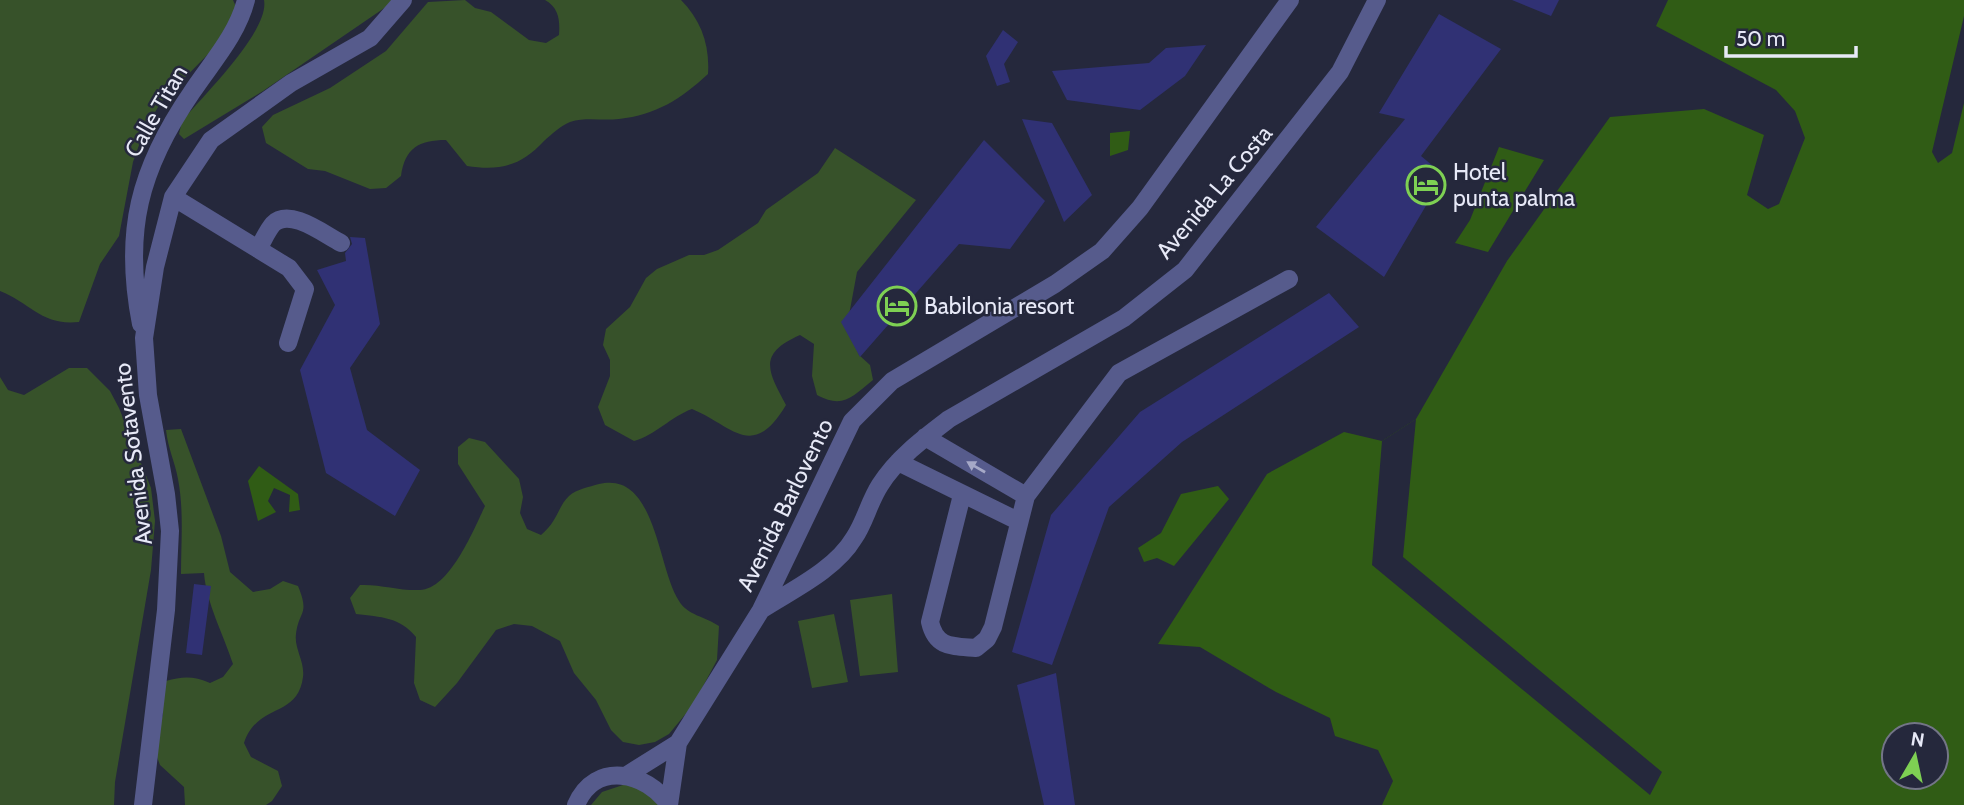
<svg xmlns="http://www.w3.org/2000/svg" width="1964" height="805" font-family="Cabin,sans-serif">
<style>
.green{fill:#37522a}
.water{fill:#305c15;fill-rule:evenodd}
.pier{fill:#25283c}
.building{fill:#303174}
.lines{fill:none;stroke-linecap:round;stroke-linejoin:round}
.street{stroke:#565b8c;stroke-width:18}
.oneway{fill:#a6a9c7}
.labels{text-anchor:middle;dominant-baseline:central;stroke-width:5;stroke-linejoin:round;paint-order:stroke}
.street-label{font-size:23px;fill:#e7e9f7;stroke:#25283c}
.poi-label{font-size:23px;fill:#e7e9f7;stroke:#25283c;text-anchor:start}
</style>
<rect width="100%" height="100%" fill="#25283c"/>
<path class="green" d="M0 0H233L236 7 220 42 161 102 144 131 133 162 119 236 100 264 79 322C42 326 32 304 0 291Z
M264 0H396L263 91 184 139 179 134 182 121C202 97 270 31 264 0Z
M465 0 475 8 491 12 529 40 546 43 559 35C560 20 559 8 545 0H681C701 20 710 45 708 74 681 99 656 115 619 119 602 121 586 117 570 122 560 126 552 134 544 141 521 166 500 171 467 166L446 140C419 140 405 148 401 176L386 188 370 189 325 171 308 169 266 143 262 127 273 115 330 88 386 51 428 2Z
M835 148 916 200 857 272 847 326 859 355 870 365 873 380C852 397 843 409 817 395L812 376 814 344 800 335C757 354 768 371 786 405 752 462 732 425 692 409 670 417 656 435 634 441L605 425 598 407 610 376V360L603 345 606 329 630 307 646 278 657 269 689 255H704L718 250 758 223 766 210 818 173Z
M69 368H87L110 391 119 408 151 488 155 521 151 570 115 782 114 805H0V377L8 390 24 395Z
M181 429 221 536 230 572 253 592 270 589 283 581 298 586C310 615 299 610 296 634 294 649 305 661 303 677 298 718 257 703 244 743L251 757 278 771 282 786 272 801 266 805H185L184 787 160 765 154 749 163 714 159 697 166 681C183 676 194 676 210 683L223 677 233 664C224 636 206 602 204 573L181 574C181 542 184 510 178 479 175 462 168 449 166 430Z
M469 438 485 442 519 479 523 497 520 513 527 529 541 535C558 521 558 506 569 496 577 489 589 487 599 484 656 470 657 567 679 601 687 615 706 617 719 626L717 660 693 705 669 734 655 742 639 745 623 742 611 730 596 700 574 673 560 641 532 626 514 624 496 630 457 683 435 707 420 700 414 683 416 637C400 617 381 617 356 614L350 598 360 585C380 584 400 591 420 590 450 589 474 529 485 506L458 464V447Z
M892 594 898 672 860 676 850 600Z
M834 614 848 682 812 688 798 621Z
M626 784 638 786 660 805H591L602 792Z"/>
<path class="water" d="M1668 0H1964V805H1382L1393 781 1378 750 1335 736 1330 718 1276 692 1200 647 1158 644 1267 474 1344 432 1382 441 1416 419 1507 261 1610 117 1704 109 1764 135 1747 195 1768 209 1779 204 1805 138 1795 111 1776 90 1656 26ZM1894 735H1936V777H1894Z
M1130 131 1128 150 1110 156V133Z
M1499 147 1544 160 1488 252 1455 243 1470 220Z
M259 466 298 494 300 510 289 512 290 495 274 488 268 501 276 512 258 521 248 481Z
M1218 486 1229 499 1174 566 1157 558 1144 562 1138 548 1161 533 1181 494Z"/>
<path class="pier" d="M1964 16V103L1952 153 1938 163 1932 152Z
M1416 419 1403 557 1662 772 1650 795 1372 565 1382 441Z"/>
<path class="building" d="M1512 0H1559L1551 16Z
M1439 14 1501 49 1421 156 1444 175 1384 277 1316 227 1405 119 1379 113Z
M1003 30 1018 42 1004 64 1010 82 997 86 986 56Z
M1206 45 1185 76 1140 110 1067 100 1052 71 1149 63 1166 48Z
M1022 119 1052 123 1092 195 1064 222Z
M984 140 1045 201 1010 249 959 244 860 357 841 322Z
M350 237 365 238 380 324 350 368 367 430 420 470 395 516 326 473 300 370 335 305 317 270 346 261 345 253 352 244Z
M1329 293 1359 327 1182 442 1109 507 1052 665 1012 652 1051 515 1140 412Z
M194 584 211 586 202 655 186 653Z
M1056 673 1075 805H1044L1017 685Z"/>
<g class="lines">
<path class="street" d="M173 197 289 268 305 289 288 343
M258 249C263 241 267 231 273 224 290 207 325 235 341 243
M141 324C123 232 139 169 192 92 212 62 237 35 246 0
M925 437 1026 496
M898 462 1018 521
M962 495 930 622C936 648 952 646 976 648L987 639 993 627 1026 496 1119 373 1289 279
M761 610C792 590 835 570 854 538 865 522 869 502 880 485 897 458 924 438 949 419L1124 318 1185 270 1340 72 1377 0
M627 775 678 743
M143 805 166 610 170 531 166 494 148 395 144 338 155 267 173 197 211 140 291 83 370 38 403 0
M576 805C595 760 647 772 669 805
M669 805 678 743 761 610 852 421 892 381 1055 284 1102 251 1140 208 1290 0"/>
</g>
<defs><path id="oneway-solid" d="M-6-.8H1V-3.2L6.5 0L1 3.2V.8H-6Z" transform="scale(1.75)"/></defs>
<use class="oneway" href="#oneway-solid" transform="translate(976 467) rotate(-150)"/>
<defs>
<symbol id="hotel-ring" viewBox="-11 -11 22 22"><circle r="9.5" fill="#25283c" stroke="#7ed053" stroke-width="1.5"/><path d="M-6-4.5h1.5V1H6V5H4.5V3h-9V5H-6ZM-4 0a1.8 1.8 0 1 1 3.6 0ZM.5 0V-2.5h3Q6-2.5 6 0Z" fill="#7ed053"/></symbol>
</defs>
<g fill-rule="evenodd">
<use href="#hotel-ring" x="1404" y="163" width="44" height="44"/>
<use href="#hotel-ring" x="875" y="284" width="44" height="44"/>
</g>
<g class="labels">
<g class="street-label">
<text transform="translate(156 111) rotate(-60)">Calle Titan</text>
<text transform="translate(1214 192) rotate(-50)">Avenida La Costa</text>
<text transform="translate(133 454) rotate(-97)">Avenida Sotavento</text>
<text transform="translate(785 505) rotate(-64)">Avenida Barlovento</text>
</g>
<g class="poi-label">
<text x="1453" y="172">Hotel<tspan x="1453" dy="26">punta palma</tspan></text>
<text x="924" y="306">Babilonia resort</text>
</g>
</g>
<g transform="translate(1915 756) rotate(9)"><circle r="33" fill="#25283c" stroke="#737587" stroke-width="2"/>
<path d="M0-5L12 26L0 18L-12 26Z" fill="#7ed053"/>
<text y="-10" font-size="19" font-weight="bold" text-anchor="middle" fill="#e7e9f7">N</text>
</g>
<path d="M1726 46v10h130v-10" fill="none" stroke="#e7e9f7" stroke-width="3.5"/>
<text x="1736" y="46" font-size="21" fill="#e7e9f7" stroke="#25283c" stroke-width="5" paint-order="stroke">50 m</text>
</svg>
